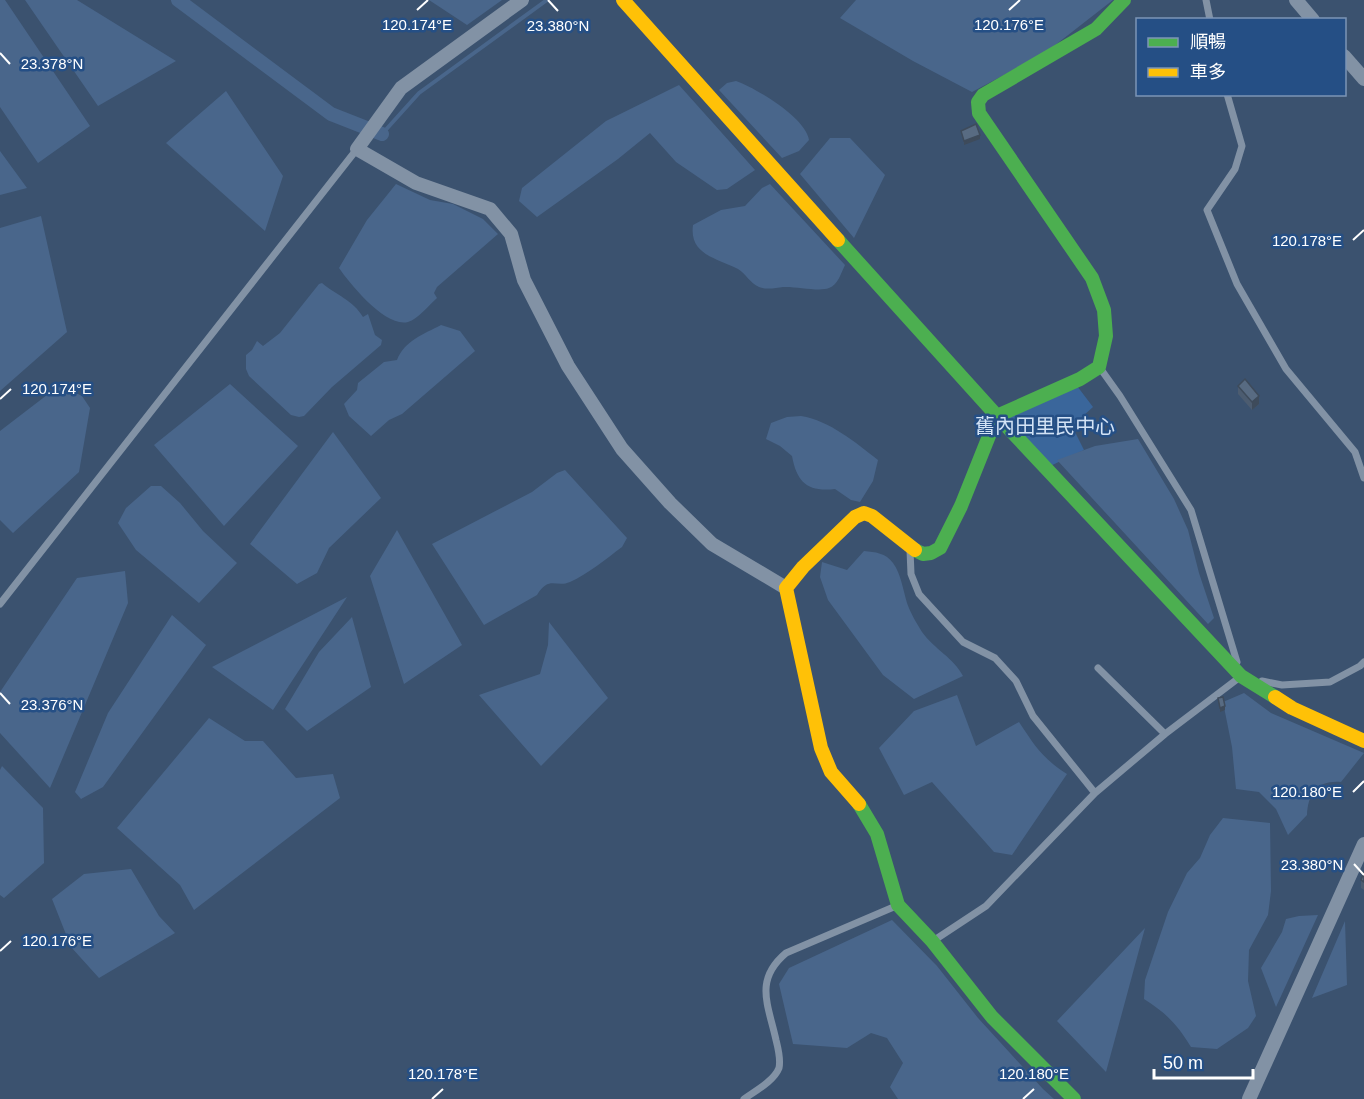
<svg xmlns="http://www.w3.org/2000/svg" width="1364" height="1099" font-family="Arial,'Noto Sans TC',sans-serif">
<style>
.green{fill:#3a669b}
.water{fill:#49668b}
.lines{fill:none;stroke-linecap:round;stroke-linejoin:round}
.stream{stroke:#49668b;stroke-width:4}
.canal{stroke:#49668b;stroke-width:14}
.lane{stroke:#8292a5;stroke-width:7}
.street{stroke:#8292a5;stroke-width:14}
.fast{stroke:#4caf50;stroke-width:14}
.slow{stroke:#ffc107;stroke-width:14}
.wall{fill:#4c5c70}
.shaded-wall{fill:#3e4b5b}
.building{fill:#586b82;stroke:#3e4b5b;stroke-width:1.5}
.ticks{fill:none;stroke:#fff;stroke-width:2}
.labels{text-anchor:middle;dominant-baseline:central;stroke-width:5;stroke-linejoin:round;paint-order:stroke}
.park-label{font-size:20px;fill:#d3e3f6;stroke:#254f85}
.ticks-label{font-size:15px;text-anchor:middle;fill:#fff;stroke:#254f85;stroke-width:5;stroke-linejoin:round;paint-order:stroke}
</style>
<rect width="100%" height="100%" fill="#3b526f"/>
<path class="green" d="M1074 382 1093 407 1072 426 1084 450 1046 468 997 416Z"/>
<path class="water" d="M0 0H5L90 126 38 163 0 107Z
M25 0H77L176 61 98 106Z
M429 0H502L467 25Z
M856 0H1113L1045 53 972 92 913 61 840 18Z
M736 81C756 88 806 118 809 140L799 151 782 158 719 90 727 83Z
M679 85 755 170 727 189 717 190 676 162 650 133 618 159 537 217 519 201 522 188 606 121Z
M226 91 283 176 265 231 166 143Z
M830 138H850L885 175 854 238 800 174Z
M0 151 27 188 0 195Z
M396 184 430 200 453 204 483 219 498 234 437 287 434 293 437 298C429 305 418 319 408 322 386 328 350 284 339 268L367 220Z
M770 184 845 265C841 273 838 285 829 288 819 292 795 286 783 287 776 288 766 290 759 287 750 283 746 274 738 269 717 258 689 255 693 225L721 210 745 206 762 188Z
M41 216 67 332 0 391V228Z
M322 283C336 295 353 300 363 317L368 314 375 335 382 340 381 345 332 387 304 416 299 417 291 415 249 376 246 369V355L252 350 257 341 263 346 280 333 319 284Z
M441 325 460 331 475 351 402 414 389 420 371 436 349 416 344 404 357 390 358 383 384 362 397 360C404 341 424 334 441 325Z
M230 384 298 446 224 526 154 445Z
M60 385 82 396 90 408 79 472 13 533 0 520V431Z
M801 416C830 421 855 442 878 460L873 481 860 502 851 500 835 489C808 492 797 483 792 456L780 446 766 439 771 423 787 417Z
M333 432 381 498 329 548 317 573 297 584 250 544Z
M1138 439 1174 499 1188 530 1199 573 1214 618 1208 624 1057 460 1095 446Z
M565 470 627 538 622 547C606 559 588 574 570 582 556 588 549 575 537 595L484 625 432 544 532 492 557 473Z
M151 486H161L180 503 203 531 237 563 199 603 136 550 118 523 126 508Z
M397 530 462 645 404 684 370 576Z
M864 551C875 552 886 553 893 563 901 574 903 590 907 603 910 612 917 624 922 632 934 649 954 658 963 676L914 699 883 675 828 600 820 577 822 562 847 570Z
M125 571 128 603 50 788 0 733V692L77 578Z
M347 597 273 710 212 667Z
M172 615 206 645 103 787 81 799 75 792 108 713Z
M352 617 371 687 307 731 285 709 319 652Z
M549 622 608 698 541 766 479 695 540 674 548 645Z
M1244 693 1271 713 1364 753 1341 782C1318 780 1308 793 1307 815L1288 835 1276 809 1259 792 1236 789 1232 747 1223 702Z
M957 695 976 746 1019 722C1035 746 1042 758 1067 774L1012 855 994 852 932 782 904 795 879 748 914 711Z
M209 718 245 741H263L296 778 333 774 340 798 194 910 180 885 117 828Z
M2 766 43 808 44 863 4 898 0 895V770Z
M1223 818 1270 823 1271 891 1268 915 1249 950 1248 981 1256 1016 1248 1028 1217 1049 1191 1047C1177 1024 1166 1013 1144 999L1145 980 1168 912 1187 873 1200 858 1210 835Z
M131 869 159 916 175 933 99 978 71 947 52 899 84 874Z
M1299 916 1318 915 1276 1007 1261 968 1282 932 1286 919Z
M892 920 937 966 978 1018 1043 1089 1054 1099H898L890 1087 903 1063 887 1038 871 1033 847 1048 793 1044 779 984 789 968Z
M1345 921 1347 985 1312 998Z
M1145 928 1106 1072 1057 1021Z"/>
<g class="lines">
<path class="stream" d="M382 134 419 93 547 0"/>
<path class="canal" d="M178 0 331 114 382 134"/>
<path class="lane" d="M1206 0 1210 20
M1227 94 1242 146 1235 169 1207 210 1237 284 1286 369 1355 452 1364 478
M1100 368 1120 396 1191 510 1237 662
M910 550 911 574 919 594 963 642 995 658 1016 681 1033 716 1095 793
M0 604 357 149
M1098 668 1165 734
M1262 681 1282 685 1330 682 1360 666 1364 662
M933 941 986 906 1095 793 1165 734 1240 677
M744 1099C755 1091 774 1081 779 1068 781 1059 778 1048 776 1040 768 1004 754 980 786 953L896 906"/>
<path class="street" d="M522 0 401 88 357 149 416 183 490 209 511 234 524 280 568 366 622 449 670 503 712 544 786 588
M1296 0 1313 20
M1344 56 1364 79
M1249 1099 1364 844"/>
<path class="fast" d="M838 240 997 416 1241 676 1275 697
M915 550 923 554 931 553 940 548 961 506 997 416 1080 379 1099 367 1106 336 1104 310 1092 278 979 113 978 102 983 95 1096 29 1124 0
M859 804 877 834 898 905 932 941 992 1017 1074 1099"/>
<path class="slow" d="M623 0 838 240
M1275 697 1292 708 1364 741
M859 804 831 772 821 748 786 588 803 567 855 517 864 513 872 516 915 550"/>
</g>
<path class="wall" d="M1238 386 1259 404 1252 410 1238 394Z
M1364 872V890L1361 888V880Z"/>
<path class="shaded-wall" d="M980 135V139L964 145V141Z
M1259 396V404L1252 410V402Z
M1225 706V710L1220 712V708Z"/>
<path class="building" d="M976 124 980 135 964 141 961 131Z
M1245 379 1259 396 1252 402 1238 386Z
M1223 697 1225 706 1220 708 1218 698Z
M1364 872V882L1361 880Z"/>
<path class="ticks" d="M548 0 558 11M417 10 428 0M1009 10 1020 0M0 53 10 64M1353 240 1364 230M0 399 11 389M0 693 10 704M1353 792 1364 781M1354 864 1364 875M0 951 11 941M432 1099 443 1089M1023 1099 1034 1089"/>
<g class="labels">
<g class="park-label">
<text x="1045" y="426">舊內田里民中心</text>
</g>
</g>
<g class="ticks-label">
<text x="417" y="30">120.174°E</text>
<text x="1009" y="30">120.176°E</text>
<text x="558" y="31">23.380°N</text>
<text x="52" y="69">23.378°N</text>
<text x="1307" y="246">120.178°E</text>
<text x="57" y="394">120.174°E</text>
<text x="52" y="710">23.376°N</text>
<text x="1307" y="797">120.180°E</text>
<text x="1312" y="870">23.380°N</text>
<text x="57" y="946">120.176°E</text>
<text x="443" y="1079">120.178°E</text>
<text x="1034" y="1079">120.180°E</text>
</g>
<rect x="1136" y="18" width="210" height="78" fill="#254f85" stroke="#7c95b6" stroke-width="1.5"/>
<rect x="1148" y="38" width="30" height="9" fill="#4caf50" stroke="#7c95b6" stroke-width="1.5"/>
<text x="1190" y="48" font-size="18" fill="#ffffff">順暢</text>
<rect x="1148" y="68" width="30" height="9" fill="#ffc107" stroke="#7c95b6" stroke-width="1.5"/>
<text x="1190" y="78" font-size="18" fill="#ffffff">車多</text>
<path d="M1154 1069v9h99v-9" fill="none" stroke="#ffffff" stroke-width="3"/>
<text x="1163" y="1069" font-size="18" fill="#ffffff" stroke="#254f85" stroke-width="4.5" paint-order="stroke">50 m</text>
</svg>
